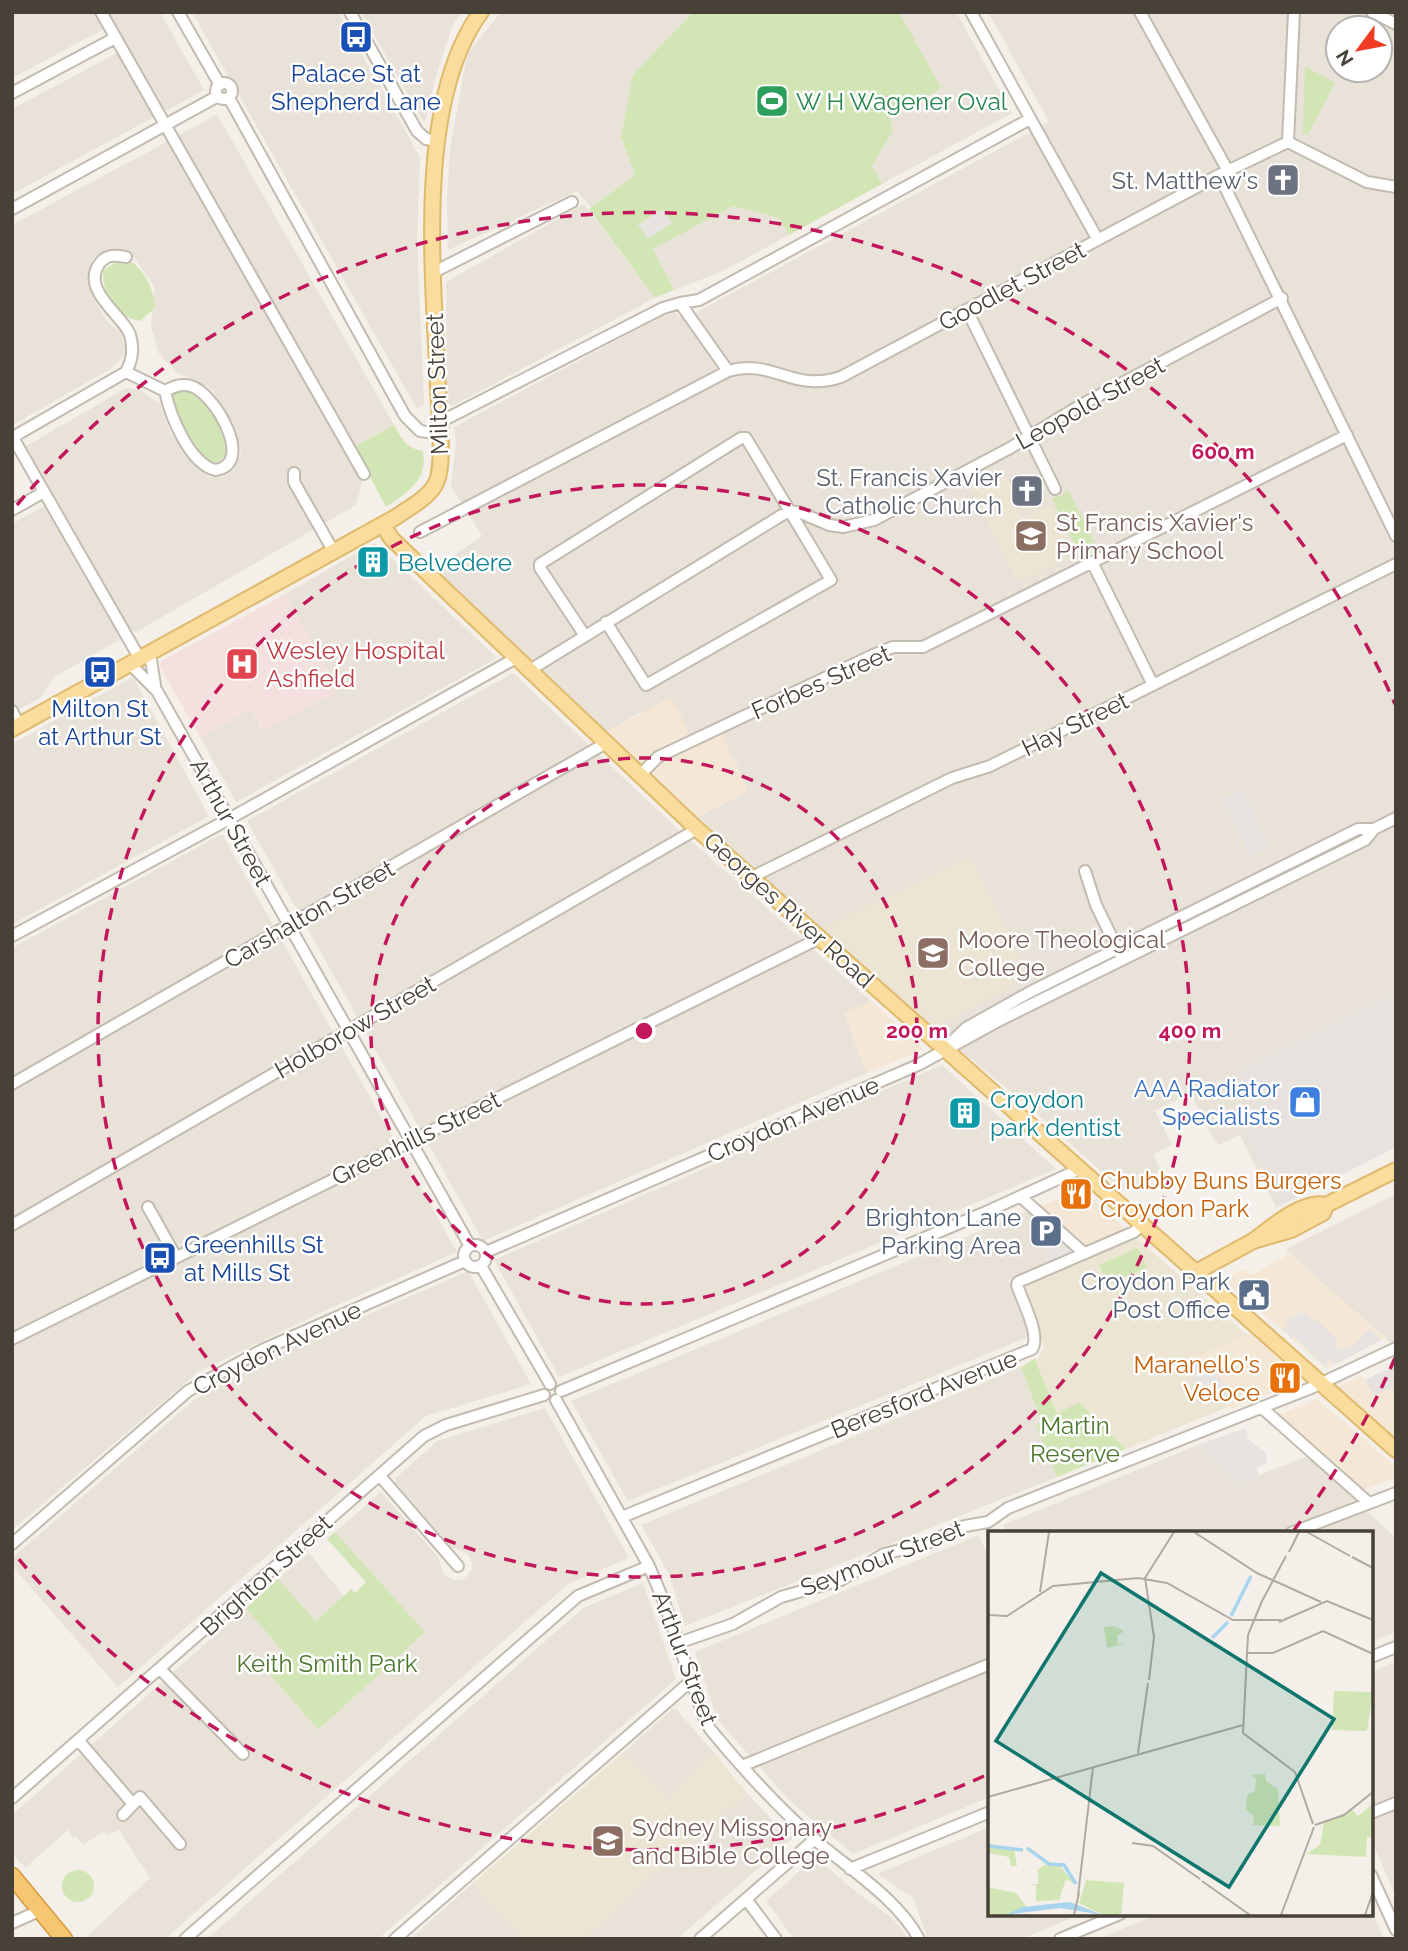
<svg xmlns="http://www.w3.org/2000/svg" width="1408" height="1951" font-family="Raleway,sans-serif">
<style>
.residential{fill:#e8e2d8;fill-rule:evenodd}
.commercial{fill:#f4e7d6}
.industrial{fill:#e7e2de}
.education{fill:#ece5d4}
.medical{fill:#f4e0de}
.green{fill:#d1e6b4}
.parking{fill:#e6e3e1}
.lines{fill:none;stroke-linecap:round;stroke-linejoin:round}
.minor-casing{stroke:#c2bbaf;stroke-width:14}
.major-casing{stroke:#dfb96c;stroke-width:18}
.highway-casing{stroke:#d79b40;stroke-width:19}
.minor{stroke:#fff;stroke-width:10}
.major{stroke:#fadc9d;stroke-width:14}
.highway{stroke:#f7c671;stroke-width:16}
.ring{fill:none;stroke:#c2185b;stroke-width:3.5;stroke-dasharray:12 9}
.labels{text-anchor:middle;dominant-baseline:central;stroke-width:5;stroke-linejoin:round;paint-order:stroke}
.transit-label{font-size:24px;fill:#164399;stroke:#fff}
.leisure-label{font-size:24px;fill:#27864d;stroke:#fff;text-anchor:start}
.worship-label{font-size:24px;fill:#5b616d;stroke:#fff;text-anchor:end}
.street-label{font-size:24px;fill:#474138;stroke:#fff}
.education-label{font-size:24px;fill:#785e54;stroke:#fff;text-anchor:start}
.culture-label{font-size:24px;fill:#0d838f;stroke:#fff;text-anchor:start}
.health-label{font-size:24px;fill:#be3a42;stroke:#fff;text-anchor:start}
.shop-label{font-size:24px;fill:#366cbe;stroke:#fff;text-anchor:end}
.food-label{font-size:24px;fill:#c56008;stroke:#fff;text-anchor:start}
.service-label{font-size:24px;fill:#4e5e75;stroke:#fff;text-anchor:end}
.park-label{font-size:24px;fill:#4c772d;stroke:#fff}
.inset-river{fill:none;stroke:#a9d4ee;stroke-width:3.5}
.inset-road{fill:none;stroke:#afaaa2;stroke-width:2}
.view{fill:#0f766e;fill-opacity:0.15;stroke:#0f766e;stroke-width:3.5}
.inset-edge{fill:none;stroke:#474138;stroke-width:3.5}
.centre{fill:#c2185b;stroke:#fff;stroke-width:3.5}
.ring-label{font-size:21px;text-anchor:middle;font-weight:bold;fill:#c2185b;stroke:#fff;stroke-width:5;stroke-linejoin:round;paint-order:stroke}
</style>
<rect width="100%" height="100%" fill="#f4f0e9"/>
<path class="residential" d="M12 12H97L106 28 12 78Z
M108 12H160L204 90 164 112Z
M192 12H338L420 157 417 238 424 404 417 409Z
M361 12H463L453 24 436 76 426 120 423 121Z
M501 12H693L633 76 621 137 635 175 591 207 577 191 448 250 447 199 450 149 466 61 470 50Z
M898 12H956L1012 113 882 184 872 166 893 131 888 117Z
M988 12H1396V993L1239 1071 1260 1115 1242 1124 1282 1205 1276 1208 1240 1135 1219 1145 1214 1140 1190 1093 1155 1111 1172 1145 1153 1154 1161 1171 1123 1191 1031 1108 933 1028 698 817 748 791 734 759 690 734 639 713 607 732 435 568 482 536 451 486 456 443 454 427 672 311 684 319 1049 122ZM1338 28H1380V70H1338Z
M119 52 156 116 12 194V109Z
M217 114 394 425 354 447 178 136Z
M170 140 363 479 356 505 136 632 131 630 26 446 126 388 139 389 160 404 169 430 188 458 209 477H223L234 470 241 453 232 421 212 389 194 379 179 374 159 354 151 327 154 286 133 256 117 249 107 251 93 259 88 278 91 293 99 308 108 322 121 333 125 345 124 355 112 368 16 423 12 422V225Z
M584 204 655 298 452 406 448 403 447 394 446 282Z
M733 206 779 218 789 235 721 272 674 290 652 249Z
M44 506 120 638 118 641 54 677 40 698 12 713V524Z
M374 543 379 546 497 658 236 802 200 737 251 709 263 731 338 690 285 594Z
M513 673 671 823 871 1001 844 1014 867 1073 483 1241 247 821Z
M133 677 209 816 13 924 15 884 12 879V744Z
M222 834 457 1252 322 1312 198 1372 12 1530V948Z
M942 1065 1056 1169 559 1377 494 1260Z
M1396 1194V1347L1321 1282 1286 1249Z
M1030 1210 1052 1262 1008 1281 1028 1334 1026 1338 628 1501 571 1401Z
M468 1271 531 1384 426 1416 118 1687 12 1566V1558L194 1400 269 1358Z
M1021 1367 1042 1422 1037 1425 1057 1477 685 1626 669 1574 641 1525Z
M545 1408 629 1558 568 1584 165 1939H84L150 1878 119 1830 109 1835 103 1832 83 1845 76 1836 73 1838 68 1830 25 1868 12 1853V1815L246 1608 285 1654 267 1671 318 1730 425 1632 335 1532 381 1492 439 1558 441 1568 445 1575 454 1580H463L471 1571 473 1565 468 1554 451 1547 395 1482 396 1478 437 1441Z
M1198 1445 1239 1483 1308 1456 1396 1538V1632L1371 1642V1533H1007L1003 1525Z
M979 1535 990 1562V1797L853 1854 789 1800 717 1719 695 1652Z
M309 1553 344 1596 316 1621 278 1579Z
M643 1583 676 1679 378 1939H207L583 1608Z
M1396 1662V1897L1371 1839V1672Z
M672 1709H676L715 1754 664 1798 624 1752Z
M747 1793 772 1820 793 1838 677 1939H582Z
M990 1827V1914H1081L1022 1939H928L913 1898 879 1875V1873Z
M815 1857 860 1895 892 1918 909 1939H794L766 1901Z
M473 1883 522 1939H410Z
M1371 1909 1384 1939H1098L1158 1914H1371Z"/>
<path class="commercial" d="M671 697 690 734 721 732 748 791 698 817 607 732Z
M871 1001 922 1047 920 1051 867 1073 844 1013Z
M1082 1189 1127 1230 1085 1249 1039 1207Z
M1291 1253 1321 1282 1386 1338 1326 1368 1225 1281 1226 1277 1245 1269 1250 1276Z
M1252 1333 1299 1375 1296 1383 1231 1409 1179 1364Z
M1362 1375 1374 1396 1396 1386V1439L1338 1387Z
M1317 1399 1396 1467V1477L1361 1491 1278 1418V1415Z"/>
<path class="industrial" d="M1396 993V1147L1282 1205 1241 1124 1260 1115 1238 1071Z
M1396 1365V1386L1374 1396 1365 1380Z"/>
<path class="education" d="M1002 468 1012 488 1013 493 1010 494 1022 519 1052 505 1076 554 1018 583 968 484Z
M970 857 1030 977 933 1028 821 929Z
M1131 1238 1140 1241 1247 1335 1179 1364 1228 1407 1126 1449 1079 1402 1057 1415 1036 1362 1044 1347 1023 1293 1030 1279Z
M624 1752 664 1798 715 1754 747 1793 582 1939H522L473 1883Z"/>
<path class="medical" d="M285 594 338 690 264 731 251 709 200 737 160 667 161 661Z"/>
<path class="green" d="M693 12H899L941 88 889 117 893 131 872 166 882 184 789 235 779 218 733 206 653 249 674 290 655 298 589 209 635 175 621 137 633 75Z
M1305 67 1335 83 1308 135 1303 133Z
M123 257C144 267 153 286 155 308L140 321C114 316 103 296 103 271Z
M180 390C186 391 192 391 196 395 213 407 224 435 227 454L218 462 205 461C192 446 171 415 172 395Z
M394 425C402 439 406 448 423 451 428 481 408 492 386 507L354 447Z
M1068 489 1098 550 1082 559 1052 499 1063 495Z
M1138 1248 1147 1268 1108 1284 1099 1265Z
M1036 1358V1362L1057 1414 1079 1402 1126 1449 1057 1477 1036 1425 1042 1422 1021 1367Z
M335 1532 425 1632 318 1730 267 1671 285 1654 246 1608 278 1579 316 1621 351 1589 355 1593 366 1582 327 1539Z
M62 1886a16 16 0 1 1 32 0a16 16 0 1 1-32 0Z"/>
<path class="parking" d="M662 209 672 223 648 239 638 225Z
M1242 789 1269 847 1251 856 1223 798Z
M1030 1210 1077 1252 1052 1262Z
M1305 1311 1309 1317 1320 1323 1337 1340 1334 1345 1341 1351 1354 1345 1370 1328 1381 1340 1334 1365 1330 1360 1325 1366 1295 1338 1297 1334 1292 1339 1281 1329 1288 1327 1286 1320Z
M1198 1359 1238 1395 1231 1403 1207 1382 1204 1386 1187 1371Z
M1246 1428 1248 1439 1266 1453 1267 1463 1256 1468 1260 1476 1239 1484 1198 1445Z"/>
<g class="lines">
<defs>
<path id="minor" d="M101 12 364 474
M178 12 220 85
M350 12 417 131 426 139 437 141
M971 12 1098 240
M1140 12 1228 171
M1372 12 1396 24
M216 91a8 8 0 1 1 16 0a8 8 0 1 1-16 0Z
M12 93 115 38
M229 98 405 416 420 431 440 434
M1288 142 1294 12
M1288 142 1367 182 1396 187
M1219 175 1396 536
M12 209 218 96
M432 273 572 202
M967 310 1055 489
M728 371 680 303 699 300 1030 119
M126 372 165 391C170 415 189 463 215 470 256 465 215 393 191 386 181 383 173 387 165 391
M440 422 663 308 680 303
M12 436 140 659
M13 437 126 372C132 361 134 348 130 335 125 317 79 290 100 263 107 254 116 255 126 257
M294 473V482L334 552
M12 510 44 492
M420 532 728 371C773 358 792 393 841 377L1219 175 1288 142
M1092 562 1153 685
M585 636 540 568V564L741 438H746L831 580 646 685 606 622
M150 654 155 685
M130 664 157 691 470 1246
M530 670 782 515 790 511 801 513 829 525 843 527 874 520 1010 448 1081 405 1282 298
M12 711 19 725
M640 775 658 757 873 655 893 647H923L1347 435
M1085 871 1096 905 1120 954
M752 877 952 778 990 766 1396 564
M12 936 229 819 516 658
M946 1047 966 1028 1030 992 1358 829H1374
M12 1084 606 743
M1021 1197 1084 1253
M148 1207 176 1257
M12 1225 697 829
M464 1256a11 11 0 1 1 22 0a11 11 0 1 1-22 0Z
M486 1252 918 1065 998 1021 1365 840 1374 829 1396 818
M481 1266 550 1384
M12 1339 820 938
M561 1391 986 1212 1080 1169
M556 1400 649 1566 664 1602 704 1717 710 1729C742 1768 776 1805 814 1839 848 1868 898 1899 919 1939
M1261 1407 1369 1503
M380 1476 458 1566
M622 1517 1032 1349C1041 1335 1022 1301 1017 1285L1018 1282 1134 1232 1142 1224
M1291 1533 1396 1493
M12 1544 188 1391 262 1350 465 1261
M678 1643 733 1624 781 1597 841 1580 884 1554 925 1544 965 1526 988 1522 1008 1508 1311 1388 1396 1348
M1371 1657 1396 1647
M160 1669 243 1754
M79 1741 133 1804
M742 1766 990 1664
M12 1798 424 1436 446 1425 544 1395
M1371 1813 1396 1803
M123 1815 140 1797 180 1844
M850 1869 990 1812
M1371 1875 1396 1930
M746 1899 776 1939
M12 1923 41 1910
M185 1939 578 1596 649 1566
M395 1939 691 1681
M700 1939 815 1839
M1060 1939 1120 1914"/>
<path id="major" d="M383 525 391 538 444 589 697 829 1396 1450
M12 729 396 517C408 508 429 498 436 483 445 465 439 410 438 388 434 280 414 103 481 12
M1253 1241C1271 1228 1303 1199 1326 1205L1396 1170
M1196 1272 1253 1241 1291 1230 1323 1213 1326 1205"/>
<path id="highway" d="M12 1876 64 1939"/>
</defs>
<use href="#minor" class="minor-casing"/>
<use href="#major" class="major-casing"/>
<use href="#highway" class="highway-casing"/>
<use href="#minor" class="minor"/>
<use href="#major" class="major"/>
<use href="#highway" class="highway"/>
</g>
<g class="ring">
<circle cx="644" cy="1031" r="273"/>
<circle cx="644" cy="1031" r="546"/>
<path d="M1395 1358A819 819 0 0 1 1294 1530M984 1776A819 819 0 0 1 17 1557M17 505A819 819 0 0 1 1395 704"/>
</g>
<defs>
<symbol id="bus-square" viewBox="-11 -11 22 22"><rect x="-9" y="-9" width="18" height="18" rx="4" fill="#1a4fb4" stroke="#fff"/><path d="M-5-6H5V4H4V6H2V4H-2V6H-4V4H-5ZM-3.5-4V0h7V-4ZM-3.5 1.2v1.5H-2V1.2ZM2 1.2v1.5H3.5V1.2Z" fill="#fff"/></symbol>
<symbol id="stadium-square" viewBox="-11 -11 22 22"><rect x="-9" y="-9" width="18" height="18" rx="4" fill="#2e9e5b" stroke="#fff"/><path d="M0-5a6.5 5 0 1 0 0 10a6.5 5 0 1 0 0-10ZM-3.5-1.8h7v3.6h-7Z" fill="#fff"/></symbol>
<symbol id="church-square" viewBox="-11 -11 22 22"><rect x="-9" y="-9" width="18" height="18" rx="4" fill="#6b7280" stroke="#fff"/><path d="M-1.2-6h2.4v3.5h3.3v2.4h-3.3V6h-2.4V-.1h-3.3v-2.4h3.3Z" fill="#fff"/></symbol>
<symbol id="school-square" viewBox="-11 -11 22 22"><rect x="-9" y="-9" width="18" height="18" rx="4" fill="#8d6e63" stroke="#fff"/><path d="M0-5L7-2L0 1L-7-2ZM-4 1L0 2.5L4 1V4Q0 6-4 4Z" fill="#fff"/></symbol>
<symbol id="building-square" viewBox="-11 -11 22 22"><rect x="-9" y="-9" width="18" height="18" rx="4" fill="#0f9aa8" stroke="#fff"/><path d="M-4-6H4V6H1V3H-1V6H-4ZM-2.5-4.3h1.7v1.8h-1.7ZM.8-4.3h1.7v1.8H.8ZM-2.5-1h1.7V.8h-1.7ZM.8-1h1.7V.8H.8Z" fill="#fff"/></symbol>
<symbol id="hospital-square" viewBox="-11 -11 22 22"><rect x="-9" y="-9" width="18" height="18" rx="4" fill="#e0444e" stroke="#fff"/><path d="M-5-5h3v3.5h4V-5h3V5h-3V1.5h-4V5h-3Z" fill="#fff"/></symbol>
<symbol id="shop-square" viewBox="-11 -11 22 22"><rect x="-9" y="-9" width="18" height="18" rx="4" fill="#3f7fe0" stroke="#fff"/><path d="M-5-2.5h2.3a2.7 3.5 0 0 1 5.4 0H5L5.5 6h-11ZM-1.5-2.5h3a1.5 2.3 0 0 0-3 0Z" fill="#fff"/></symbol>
<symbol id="restaurant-square" viewBox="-11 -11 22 22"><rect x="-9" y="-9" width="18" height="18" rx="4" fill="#e8710a" stroke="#fff"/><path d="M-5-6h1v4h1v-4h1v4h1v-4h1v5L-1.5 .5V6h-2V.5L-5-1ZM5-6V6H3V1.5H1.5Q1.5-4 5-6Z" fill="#fff"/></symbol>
<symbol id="parking-square" viewBox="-11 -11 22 22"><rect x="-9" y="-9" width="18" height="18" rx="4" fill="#5c6f8a" stroke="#fff"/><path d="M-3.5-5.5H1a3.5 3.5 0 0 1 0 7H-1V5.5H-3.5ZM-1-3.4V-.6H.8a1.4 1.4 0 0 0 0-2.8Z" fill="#fff"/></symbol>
<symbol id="civic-square" viewBox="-11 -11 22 22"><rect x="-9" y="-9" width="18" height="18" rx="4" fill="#5c6f8a" stroke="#fff"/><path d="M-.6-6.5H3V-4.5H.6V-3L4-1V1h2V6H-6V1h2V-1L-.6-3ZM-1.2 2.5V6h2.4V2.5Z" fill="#fff"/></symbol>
<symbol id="university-square" viewBox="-11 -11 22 22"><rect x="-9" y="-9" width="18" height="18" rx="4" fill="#8d6e63" stroke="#fff"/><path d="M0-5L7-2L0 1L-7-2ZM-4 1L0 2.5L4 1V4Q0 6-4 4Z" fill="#fff"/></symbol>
</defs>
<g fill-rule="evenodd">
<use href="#bus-square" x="337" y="18" width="38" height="38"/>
<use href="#stadium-square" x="753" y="82" width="38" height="38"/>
<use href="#church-square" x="1264" y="161" width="38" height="38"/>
<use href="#church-square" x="1008" y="472" width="38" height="38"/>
<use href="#school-square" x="1012" y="517" width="38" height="38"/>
<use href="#building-square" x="354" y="543" width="38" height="38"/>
<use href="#hospital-square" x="223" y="645" width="38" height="38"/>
<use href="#bus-square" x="81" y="653" width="38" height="38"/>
<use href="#school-square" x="914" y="934" width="38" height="38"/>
<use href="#shop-square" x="1286" y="1083" width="38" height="38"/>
<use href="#building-square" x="946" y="1094" width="38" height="38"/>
<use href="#restaurant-square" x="1057" y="1175" width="38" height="38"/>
<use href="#parking-square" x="1027" y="1212" width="38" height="38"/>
<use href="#bus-square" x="141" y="1239" width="38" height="38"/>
<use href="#civic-square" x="1235" y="1276" width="38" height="38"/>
<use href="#restaurant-square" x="1266" y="1359" width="38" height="38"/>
<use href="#university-square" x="589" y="1822" width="38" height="38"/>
</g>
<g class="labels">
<g class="transit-label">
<text x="356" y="73">Palace St at<tspan x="356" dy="28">Shepherd Lane</tspan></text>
<text x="100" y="708">Milton St<tspan x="100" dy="28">at Arthur St</tspan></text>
<text x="184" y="1244" text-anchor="start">Greenhills St<tspan x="184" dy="28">at Mills St</tspan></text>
</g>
<g class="leisure-label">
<text x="796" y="101">W H Wagener Oval</text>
</g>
<g class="worship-label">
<text x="1258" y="180">St. Matthew's</text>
<text x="1002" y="477">St. Francis Xavier<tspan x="1002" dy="28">Catholic Church</tspan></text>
</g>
<g class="street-label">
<text transform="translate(1012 286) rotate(-28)">Goodlet Street</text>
<text transform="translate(437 384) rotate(-92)">Milton Street</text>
<text transform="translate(1090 403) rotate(-29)">Leopold Street</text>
<text transform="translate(821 682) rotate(-24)">Forbes Street</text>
<text transform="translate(1075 724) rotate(-26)">Hay Street</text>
<text transform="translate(231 822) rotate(61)">Arthur Street</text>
<text transform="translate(789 910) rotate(42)">Georges River Road</text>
<text transform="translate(309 914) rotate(-30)">Carshalton Street</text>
<text transform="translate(355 1027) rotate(-30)">Holborow Street</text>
<text transform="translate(793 1119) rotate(-23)">Croydon Avenue</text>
<text transform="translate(416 1138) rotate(-26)">Greenhills Street</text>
<text transform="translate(277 1348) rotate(-26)">Croydon Avenue</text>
<text transform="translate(924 1394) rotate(-22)">Beresford Avenue</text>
<text transform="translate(882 1558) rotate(-21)">Seymour Street</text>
<text transform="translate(266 1575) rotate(-42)">Brighton Street</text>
<text transform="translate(685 1658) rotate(69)">Arthur Street</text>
</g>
<g class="education-label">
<text x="1056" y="522">St Francis Xavier's<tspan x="1056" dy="28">Primary School</tspan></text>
<text x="958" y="939">Moore Theological<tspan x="958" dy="28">College</tspan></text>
<text x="632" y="1827">Sydney Missonary<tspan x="632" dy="28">and Bible College</tspan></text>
</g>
<g class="culture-label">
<text x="398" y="562">Belvedere</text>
<text x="990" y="1099">Croydon<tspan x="990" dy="28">park dentist</tspan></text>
</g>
<g class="health-label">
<text x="266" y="650">Wesley Hospital<tspan x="266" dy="28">Ashfield</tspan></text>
</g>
<g class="shop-label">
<text x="1280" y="1088">AAA Radiator<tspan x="1280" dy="28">Specialists</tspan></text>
</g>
<g class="food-label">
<text x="1100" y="1180">Chubby Buns Burgers<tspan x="1100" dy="28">Croydon Park</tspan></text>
<text x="1260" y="1364" text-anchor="end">Maranello's<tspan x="1260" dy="28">Veloce</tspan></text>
</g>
<g class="service-label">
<text x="1021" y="1217">Brighton Lane<tspan x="1021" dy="28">Parking Area</tspan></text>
<text x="1230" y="1281">Croydon Park<tspan x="1230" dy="28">Post Office</tspan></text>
</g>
<g class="park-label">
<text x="1075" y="1425">Martin<tspan x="1075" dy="28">Reserve</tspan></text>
<text x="327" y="1663">Keith Smith Park</text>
</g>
</g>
<g transform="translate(988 1531)">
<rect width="385" height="385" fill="#f4f0e9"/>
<path d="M126 95 136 100 129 105 130 113H138L119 117 116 96ZM346 160 385 161 379 200 344 199ZM277 243 278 250 290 258 292 295 265 294 266 285 258 279 259 264 267 260 268 247 262 244ZM385 273V306H379L378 326 318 323 332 314 336 292 365 279 370 285ZM0 312 26 318 29 335H23L21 326 0 322ZM70 333 88 354 78 348 71 369 48 370V354L41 353H50V339L56 334ZM98 349 136 352 133 384H115L91 372ZM0 356 28 362 38 375 17 384H0Z" fill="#d1e6b4"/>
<path d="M82 371 115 384 72 377 17 384 35 376Z" fill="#a9d4ee"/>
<path class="inset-river" d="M243 85 263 45M224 107 240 91M0 315 35 319M39 317 61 333 76 334 88 353"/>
<path class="inset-road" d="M206 1 269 42 333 71M319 1 362 25M301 21 311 1M364 26 385 37M52 61 61 1M274 70 260 104 255 202 307 241 325 293M273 72 298 25M0 84 19 85 65 55 150 47 179 52 245 89H293M291 91 339 70 385 89M259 122H285L335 100 385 123M161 149 166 106 157 47 186 1M150 222 160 152M0 266 255 194M327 294 356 284 385 261M144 312 165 315 212 348M214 350 262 384M90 365 105 236M86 384 91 362M293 384 326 296M377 384 385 361"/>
<path class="view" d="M113 42 346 188 241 356 8 210Z"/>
<rect width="385" height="385" class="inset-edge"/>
</g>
<circle cx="644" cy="1031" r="10" class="centre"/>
<g class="ring-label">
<text x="1223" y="459">600 m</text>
<text x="917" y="1038">200 m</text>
<text x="1190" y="1038">400 m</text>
</g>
<rect width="1408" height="1951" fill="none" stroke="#474138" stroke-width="28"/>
<g transform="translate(1359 49) rotate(238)"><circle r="33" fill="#ffffff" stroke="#b5b3af" stroke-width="2"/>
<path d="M0-5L12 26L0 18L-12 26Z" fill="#f03c24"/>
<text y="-10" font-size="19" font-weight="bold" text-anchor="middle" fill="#474138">N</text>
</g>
</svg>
